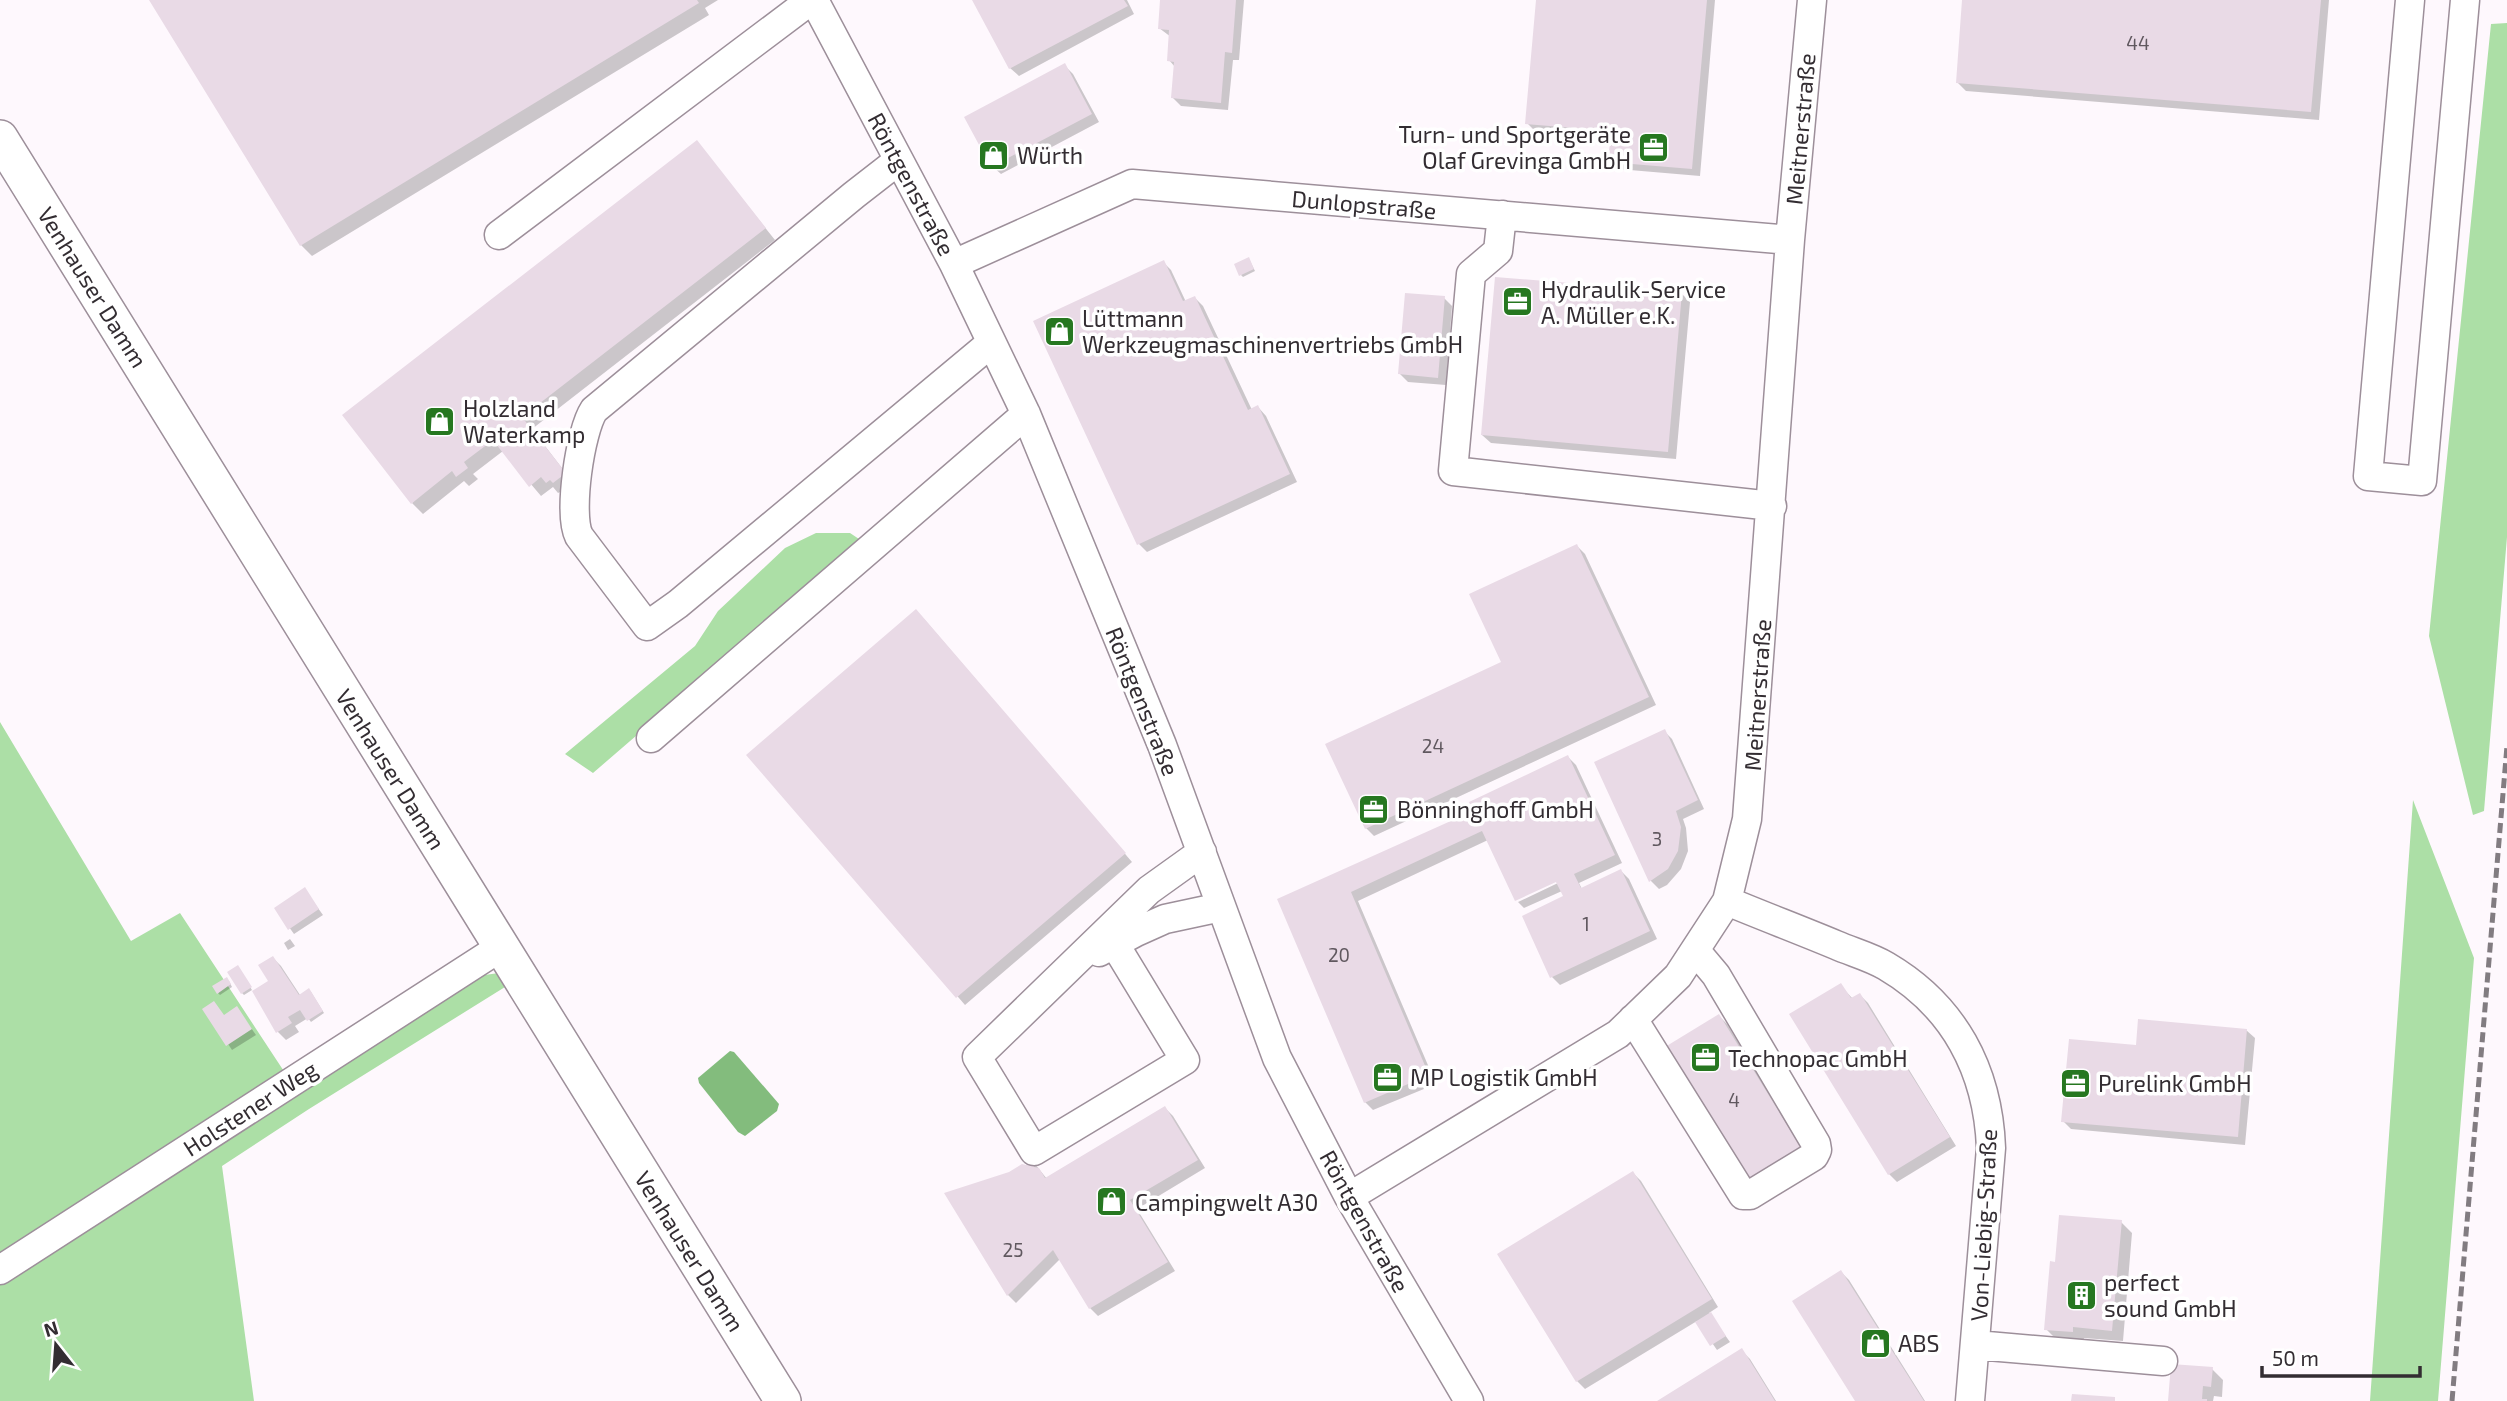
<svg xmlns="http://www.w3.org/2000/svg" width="2507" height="1401" font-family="'Exo 2',sans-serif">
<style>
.green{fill:#acdfa6}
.water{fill:#83bc7d}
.shadow{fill:#0003}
.building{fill:#e9dae6}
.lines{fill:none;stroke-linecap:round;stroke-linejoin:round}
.minor-casing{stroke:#9d8f9a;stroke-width:31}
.major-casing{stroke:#9d8f9a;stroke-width:38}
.minor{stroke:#fff;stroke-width:28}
.major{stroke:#fff;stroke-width:35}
.rail{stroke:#827c81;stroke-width:5;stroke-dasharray:10 5;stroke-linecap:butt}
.labels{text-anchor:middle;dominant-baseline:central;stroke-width:7;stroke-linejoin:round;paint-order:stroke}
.number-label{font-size:19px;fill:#60585f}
.street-label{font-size:23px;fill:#332d32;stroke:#fff}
.poi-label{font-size:23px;fill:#332d32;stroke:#fff;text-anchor:start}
</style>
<rect width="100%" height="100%" fill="#fef8fd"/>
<path class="green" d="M2507 23V537L2484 811 2473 815 2429 636 2491 24Z
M816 533H850L862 541 593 773 565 754 695 646 718 611 785 548Z
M0 722 131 941 180 913 291 1082 470 977 499 973 505 987 309 1109 222 1166 254 1401H0Z
M2413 800 2474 958 2438 1401H2370Z"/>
<path class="water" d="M730 1051 734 1052 779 1104 777 1111 745 1136 738 1132 699 1083 698 1078Z"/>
<path class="shadow" d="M151 0H718L705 8 709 15 312 256 301 245Z
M974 0H1127L1134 14 1019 76 1010 68Z
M1162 0H1244L1239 60H1233L1228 110 1181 106 1173 98 1175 67 1169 60 1171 37 1159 28Z
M1538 0H1715L1700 176 1618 169 1610 161 1612 138 1535 131 1527 123Z
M1964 0H2329L2319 120 1966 91 1957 82Z
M1065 66 1073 74 1099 122 1001 174 992 166Z
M697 142 775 240 532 429 575 485 558 493 553 487 541 496 503 451 473 474 478 479 469 486 464 481 423 514 412 503Z
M1250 261 1255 271 1243 277 1241 275Z
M1163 262 1171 270 1186 302 1195 298 1203 306 1252 410 1258 407 1266 416 1297 482 1147 552 1139 544Z
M1682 294 1690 302 1676 459 1491 443 1482 435Z
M1444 298 1452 306 1446 385 1408 382 1400 374Z
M1577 546 1585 554 1656 705 1374 836 1366 828 1503 663Z
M924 619 1132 862 965 1005 749 755Z
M1664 731 1672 739 1704 809 1683 819 1686 828 1688 851 1681 869 1667 885 1659 889 1651 881 1596 763Z
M1568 757 1576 765 1622 863 1579 883 1582 889 1621 871 1629 879 1657 939 1560 985 1552 977 1565 897 1562 891 1524 908 1518 902 1558 883 1488 840 1358 901 1436 1084 1373 1110 1365 1102 1280 900 1475 812Z
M305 890 323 915 294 934 276 909Z
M290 939 295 946 288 950 284 943Z
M273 958 281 966 300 995 311 992 324 1013 311 1022 308 1018 295 1026 299 1032 286 1040 278 1032 271 981Z
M239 969 252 990 244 995 242 993Z
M229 981 232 987 220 995 218 993Z
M1840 985 1853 999 1860 995 1868 1003 1956 1146 1897 1182 1889 1174Z
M237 1008 256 1035 232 1050 205 1009 225 1016Z
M1719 1016 1727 1024 1810 1160 1758 1191Z
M2246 1030 2255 1038 2245 1145 2071 1129 2063 1121 2138 1047Z
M1165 1108 1173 1116 1205 1168 1137 1209 1175 1271 1098 1316 1090 1308 1060 1259 1016 1303 1008 1295 947 1194 1035 1164 1047 1179Z
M1633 1173 1641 1181 1718 1307 1709 1313 1730 1342 1717 1350 1697 1321 1585 1389 1577 1381Z
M2121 1222 2132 1233 2123 1341 2084 1338 2083 1342 2057 1340 2046 1329Z
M1841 1272 1849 1280 1925 1401H1857Z
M1742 1351 1750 1359 1776 1401H1660Z
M2212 1369 2223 1380 2222 1397 2214 1396 2213 1401H2170Z"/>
<path class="building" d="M149 0H697L699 3 300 246Z
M972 0H1124L1128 6 1009 69Z
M1160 0H1236L1232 53 1225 52 1221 103 1171 98 1174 62 1167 61 1169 30 1158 29Z
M1536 0H1707L1692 169 1608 162 1611 131 1525 124Z
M1962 0H2321L2311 112 1956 83Z
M1065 63 1092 114 991 167 964 117Z
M697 140 766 228 522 417 566 473 553 483 550 480 546 483 541 477 529 487 493 440 464 462 468 468 456 477 452 471 411 504 342 415Z
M1249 257 1254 269 1239 276 1234 264Z
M1164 260 1183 301 1195 296 1248 410 1258 405 1290 474 1137 545 1033 321Z
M1495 277 1682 292 1668 452 1481 435Z
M1405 293 1445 296 1438 378 1398 374Z
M1577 544 1649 697 1365 829 1325 744 1501 662 1469 594Z
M916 609 1126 853 956 998 746 755Z
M1665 729 1698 800 1676 811 1681 827 1678 851 1668 869 1649 882 1594 762Z
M1568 755 1615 855 1574 874 1581 888 1621 869 1650 931 1550 978 1522 916 1563 896 1556 882 1515 901 1482 831 1351 892 1429 1075 1364 1103 1277 899 1473 811 1469 802Z
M305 887 319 909 288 930 274 908Z
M273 956 299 995 309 988 323 1011 307 1021 300 1010 288 1017 292 1023 276 1033 252 991 268 981 258 965Z
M238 965 252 987 241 994 227 972Z
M227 977 231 984 217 994 212 986Z
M1841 983 1851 998 1860 993 1950 1137 1888 1175 1789 1014Z
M214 1001 224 1015 237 1006 252 1029 226 1046 202 1009Z
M1719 1014 1803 1151 1749 1184 1665 1047Z
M2138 1019 2247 1029 2238 1137 2061 1122 2069 1039 2136 1045Z
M1165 1106 1198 1160 1130 1200 1168 1262 1089 1309 1053 1250 1007 1296 944 1193 1009 1172 1022 1164 1026 1165 1028 1160 1035 1162 1034 1167 1039 1168 1045 1178Z
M1633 1171 1712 1299 1576 1382 1497 1254Z
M2059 1215 2122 1220 2112 1331 2073 1327V1332L2044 1330 2050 1261 2055 1262Z
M1841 1270 1924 1401H1855L1792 1301Z
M1711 1312 1726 1336 1710 1346 1695 1322Z
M1742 1348 1775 1401H1657Z
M2171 1364 2213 1367 2211 1387 2203 1386 2202 1399H2207V1401H2168Z
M2072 1394 2115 1397V1401H2071Z"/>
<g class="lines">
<defs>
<path id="minor" d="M814 0 954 264 1026 414 1162 745 1277 1058 1349 1197 1469 1401
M2410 0 2368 476 2422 481 2465 0
M899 160 854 195 594 410C580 431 568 514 579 536L647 626 678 604 991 343
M1502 215 1498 251 1471 274 1453 471 1772 506
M499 235 811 0
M954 264 1132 184 1790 240
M651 738 1026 414
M1727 901C1763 916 1800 930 1836 945 1852 952 1871 957 1886 966 1954 1006 1988 1070 1991 1148L1970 1401
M1114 943 1185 1060 1034 1151 977 1057 1149 890 1202 852
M1099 952 1136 932 1165 919 1221 907
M1633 1019 1743 1195H1750L1814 1156 1817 1150 1816 1144 1716 975 1695 950
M1349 1197 1618 1034 1678 976 1727 901 1747 819 1790 240 1812 0
M0 1270 501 947
M1976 1345 2163 1361"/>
<path id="major" d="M0 138 783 1401"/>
</defs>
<use href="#minor" class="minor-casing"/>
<use href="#major" class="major-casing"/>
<use href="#minor" class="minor"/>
<use href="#major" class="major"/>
<path class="rail" d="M2452 1401 2507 746"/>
</g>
<defs>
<symbol id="office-square" viewBox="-11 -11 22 22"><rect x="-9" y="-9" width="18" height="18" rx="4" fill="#267720" stroke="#fff"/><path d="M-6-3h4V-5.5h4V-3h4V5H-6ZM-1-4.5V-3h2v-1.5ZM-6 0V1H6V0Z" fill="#fff"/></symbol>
<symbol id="shop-square" viewBox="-11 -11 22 22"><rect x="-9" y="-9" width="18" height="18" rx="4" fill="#267720" stroke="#fff"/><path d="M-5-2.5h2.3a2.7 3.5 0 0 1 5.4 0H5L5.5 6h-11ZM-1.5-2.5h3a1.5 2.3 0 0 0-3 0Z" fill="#fff"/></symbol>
<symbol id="building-square" viewBox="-11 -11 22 22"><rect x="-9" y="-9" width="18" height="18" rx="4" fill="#267720" stroke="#fff"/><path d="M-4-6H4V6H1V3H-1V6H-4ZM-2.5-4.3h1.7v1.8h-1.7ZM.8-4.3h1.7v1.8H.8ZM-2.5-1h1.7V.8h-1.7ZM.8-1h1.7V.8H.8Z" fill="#fff"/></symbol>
</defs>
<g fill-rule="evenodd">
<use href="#office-square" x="1636" y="130" width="35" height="35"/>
<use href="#shop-square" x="976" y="138" width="35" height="35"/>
<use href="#office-square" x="1500" y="284" width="35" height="35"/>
<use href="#shop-square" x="1042" y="314" width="35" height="35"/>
<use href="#shop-square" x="422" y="404" width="35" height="35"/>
<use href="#office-square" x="1356" y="792" width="35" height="35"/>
<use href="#office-square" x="1688" y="1040" width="35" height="35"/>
<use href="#office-square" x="1370" y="1060" width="35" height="35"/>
<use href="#office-square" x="2058" y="1066" width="35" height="35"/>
<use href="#shop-square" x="1094" y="1184" width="35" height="35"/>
<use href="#building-square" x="2064" y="1278" width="35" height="35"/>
<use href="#shop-square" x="1858" y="1326" width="35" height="35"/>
</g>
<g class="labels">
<g class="number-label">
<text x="2138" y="42">44</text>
<text x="1433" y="745">24</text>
<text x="1657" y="838">3</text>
<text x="1586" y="923">1</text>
<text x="1339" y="954">20</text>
<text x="1734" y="1099">4</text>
<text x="1013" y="1249">25</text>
</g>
<g class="street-label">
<text transform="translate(1800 129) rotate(-85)">Meitnerstraße</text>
<text transform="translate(912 184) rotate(62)">Röntgenstraße</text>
<text transform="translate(1364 204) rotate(5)">Dunlopstraße</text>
<text transform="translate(93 287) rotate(58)">Venhauser Damm</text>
<text transform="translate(1757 695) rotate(-86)">Meitnerstraße</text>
<text transform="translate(1143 701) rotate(68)">Röntgenstraße</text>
<text transform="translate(391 769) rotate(58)">Venhauser Damm</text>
<text transform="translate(250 1108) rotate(-33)">Holstener Weg</text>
<text transform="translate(1365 1221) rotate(61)">Röntgenstraße</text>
<text transform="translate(1983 1225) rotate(-87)">Von-Liebig-Straße</text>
<text transform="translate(690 1251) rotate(58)">Venhauser Damm</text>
</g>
<g class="poi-label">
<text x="1631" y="134" text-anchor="end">Turn- und Sportgeräte<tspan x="1631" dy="26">Olaf Grevinga GmbH</tspan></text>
<text x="1017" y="155">Würth</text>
<text x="1541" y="289">Hydraulik-Service<tspan x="1541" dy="26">A. Müller e.K.</tspan></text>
<text x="1082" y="318">Lüttmann<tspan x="1082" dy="26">Werkzeugmaschinenvertriebs GmbH</tspan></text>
<text x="463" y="408">Holzland<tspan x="463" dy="26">Waterkamp</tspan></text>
<text x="1397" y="809">Bönninghoff GmbH</text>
<text x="1728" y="1058">Technopac GmbH</text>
<text x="1410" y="1077">MP Logistik GmbH</text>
<text x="2098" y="1083">Purelink GmbH</text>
<text x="1135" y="1202">Campingwelt A30</text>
<text x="2104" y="1282">perfect<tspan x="2104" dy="26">sound GmbH</tspan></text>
<text x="1898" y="1343">ABS</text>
</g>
</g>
<g transform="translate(56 1345) rotate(343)" stroke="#ffffff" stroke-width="5" paint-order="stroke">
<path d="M0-5L12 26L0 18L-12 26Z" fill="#332d32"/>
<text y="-10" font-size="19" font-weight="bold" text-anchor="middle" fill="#332d32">N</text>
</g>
<path d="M2262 1366v10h158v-10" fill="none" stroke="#332d32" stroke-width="3.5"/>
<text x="2272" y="1366" font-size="21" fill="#332d32" stroke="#ffffff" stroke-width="5" paint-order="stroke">50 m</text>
</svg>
